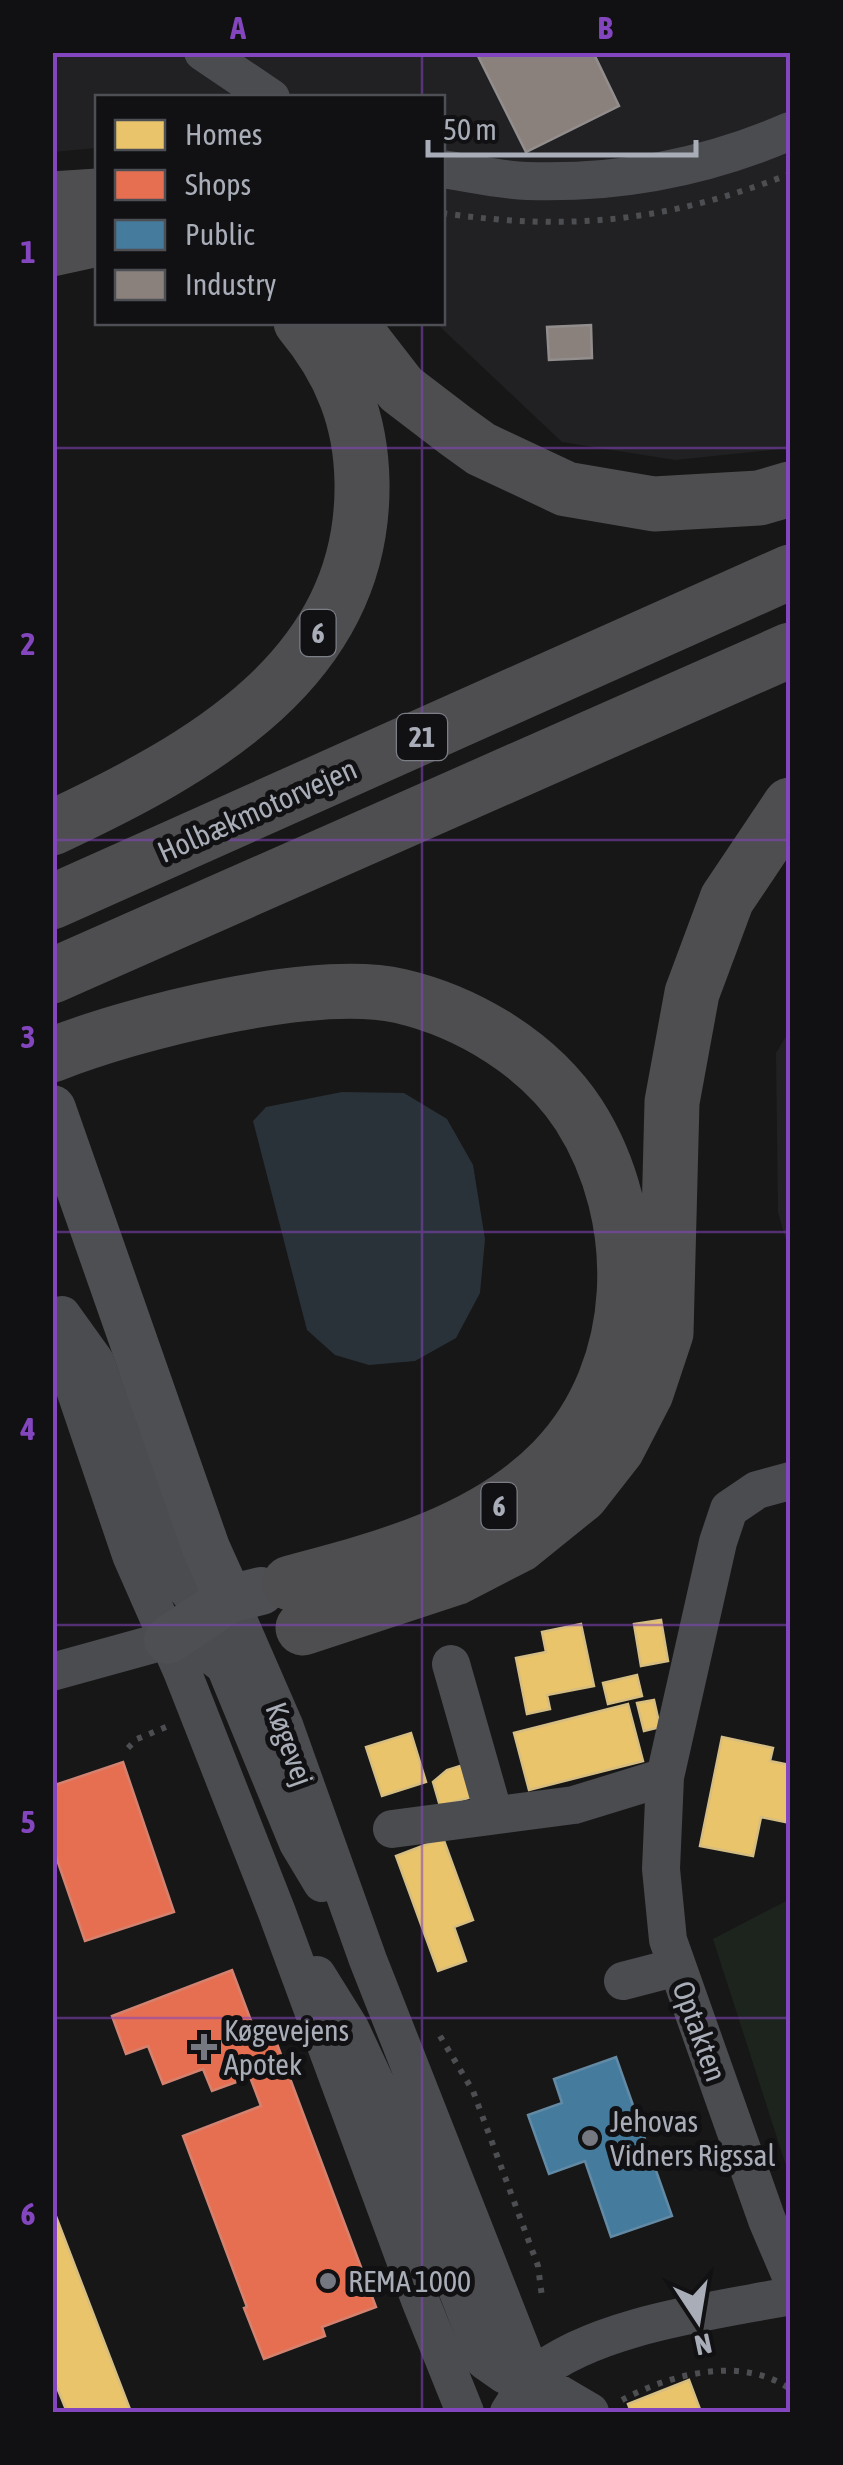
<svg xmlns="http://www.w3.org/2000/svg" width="843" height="2465" font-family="'Asap Condensed',sans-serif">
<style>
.built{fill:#212123}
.green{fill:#1d241e}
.water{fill:#2a3239}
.homes{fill:#e9c46a;stroke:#d6bd81;stroke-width:2.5}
.shops{fill:#e76f51;stroke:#d48270;stroke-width:2.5}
.public{fill:#457b9d;stroke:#638aa5;stroke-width:2.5}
.industry{fill:#8a817c;stroke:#938e8e;stroke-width:2.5}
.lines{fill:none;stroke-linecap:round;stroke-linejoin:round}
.path{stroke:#4d4e52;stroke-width:6;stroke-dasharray:5 8;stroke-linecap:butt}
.minor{stroke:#4b4c50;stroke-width:38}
.major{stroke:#4d4f52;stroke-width:48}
.highway{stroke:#4e4e51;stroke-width:55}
.grid{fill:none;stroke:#8446be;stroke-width:2.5;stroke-opacity:0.55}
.poi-dot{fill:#757880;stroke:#111113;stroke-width:4}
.labels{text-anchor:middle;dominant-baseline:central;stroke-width:10;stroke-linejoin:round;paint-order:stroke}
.shield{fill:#111113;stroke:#7b7e86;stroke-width:2.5}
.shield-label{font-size:28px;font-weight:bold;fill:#a8adb8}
.street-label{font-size:30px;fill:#a8adb8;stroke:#111113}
.poi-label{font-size:30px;fill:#a8adb8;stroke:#111113;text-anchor:start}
.neatline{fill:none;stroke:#8446be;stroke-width:4}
.grid-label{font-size:32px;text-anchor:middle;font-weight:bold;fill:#8446be}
</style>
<rect width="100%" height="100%" fill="#171717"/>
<path class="built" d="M53 53H790V448L675 460 562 442 436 323 442 322V98H98L97 148 53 152Z
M790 1030V1255L778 1212 776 1053Z"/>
<path class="green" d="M790 1899V2178L713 1939Z"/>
<path class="water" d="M342 1092 404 1093 447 1119 473 1165 485 1239 480 1293 456 1338 415 1361 369 1365 335 1355 307 1330 253 1121 266 1107Z"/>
<path class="homes" d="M661 1620 668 1661 641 1666 634 1624Z
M581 1624 594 1686 547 1695 550 1709 527 1714 516 1658 546 1652 542 1632Z
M637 1675 642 1696 608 1704 603 1683Z
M654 1700 660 1727 644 1731 637 1703Z
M628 1704 643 1761 529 1790 514 1733Z
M411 1733 426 1782 382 1796 366 1747Z
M722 1737 773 1748 770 1761 790 1765V1823L761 1817 753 1856 700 1846Z
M463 1765 472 1797 440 1806 433 1782 447 1770Z
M443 1838 473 1920 454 1927 466 1961 438 1971 396 1856Z
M52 2206 131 2412H67L52 2375Z
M689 2380 701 2412H631L628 2404Z"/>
<path class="shops" d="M123 1762 174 1912 85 1941 52 1845V1786Z
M232 1970 259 2042 274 2036 376 2307 322 2327 325 2336 264 2359 244 2308 247 2307 183 2136 261 2106 250 2077 212 2091 203 2069 163 2084 148 2046 126 2054 112 2016Z"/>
<path class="public" d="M616 2057 672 2216 611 2237 585 2161 549 2174 528 2115 562 2103 554 2079Z"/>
<path class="industry" d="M476 52H593L619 106 526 152Z
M591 325 592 358 549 360 547 327Z"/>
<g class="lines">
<path class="path" d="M442 213C572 232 668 221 790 174
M128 1748 137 1739 166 1727
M440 2036 473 2091 538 2266 542 2297
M622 2400C671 2374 741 2355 790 2389"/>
<path class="minor" d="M203 52 271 98
M442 169C470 173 499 180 527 181 618 184 707 167 790 131
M62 1315 95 1361 164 1552C180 1585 198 1606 227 1628
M52 1322 131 1555 182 1671 276 1910 420 2300 465 2412
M790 1481 757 1490 729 1509 718 1542 665 1777 661 1869 668 1940 767 2220 790 2274
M229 1599 284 1725 368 1960 546 2412
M168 1640 202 1648 225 1666 298 1843 322 1883
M451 1664 494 1815
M52 1672 168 1640 193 1642
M392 1829 574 1805 665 1777
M317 1975 350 2028 384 2101 485 2361 505 2375 532 2378 590 2412
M623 1981 677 1967
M509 2412C517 2400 524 2385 535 2375 596 2325 714 2311 790 2296"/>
<path class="major" d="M52 1109 206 1548 229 1599
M168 1640 229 1599 261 1591"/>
<path class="highway" d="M52 199 98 196
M52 249 98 239
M349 322 401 389 456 431 481 449 566 489 654 504 759 498 790 489
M52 828C199 759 365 669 362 482 361 420 341 370 301 322
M52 902 790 572
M52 976 790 650
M52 1055C135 1022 314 977 400 996 469 1012 540 1055 579 1115 645 1218 642 1369 554 1460 486 1531 382 1559 290 1583
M303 1628 455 1578 519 1545 581 1495 617 1449 646 1393 666 1333 672 1102 692 993 727 899 790 805"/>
</g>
<path class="grid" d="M422 52V98M422 322V2412M52 448H790M52 840H790M52 1232H790M52 1625H790M52 2018H790"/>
<g class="poi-dot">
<path d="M199 2032h10v10h10v10h-10v10h-10v-10h-10v-10h10z"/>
<circle cx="590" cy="2138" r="10"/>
<circle cx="328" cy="2281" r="10"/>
</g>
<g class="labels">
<g class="shield">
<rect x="300.5" y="610" width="35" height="46" rx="8"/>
<rect x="397" y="714" width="50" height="46" rx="8"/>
<rect x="481.5" y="1483" width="35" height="46" rx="8"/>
</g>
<g class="shield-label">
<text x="318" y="633">6</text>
<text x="422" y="737">21</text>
<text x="499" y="1506">6</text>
</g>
<g class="street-label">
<text transform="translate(257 810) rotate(-24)">Holbækmotorvejen</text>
<text transform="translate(290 1744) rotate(70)">Køgevej</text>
<text transform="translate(700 2031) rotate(70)">Optakten</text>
</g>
<g class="poi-label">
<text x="224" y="2030">Køgevejens<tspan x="224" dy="34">Apotek</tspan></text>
<text x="610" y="2121">Jehovas<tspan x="610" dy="34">Vidners Rigssal</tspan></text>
<text x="348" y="2281">REMA 1000</text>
</g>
</g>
<rect width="843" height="2465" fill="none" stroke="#111113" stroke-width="110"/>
<rect x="95" y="95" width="350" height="230" fill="#111113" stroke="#4d4f55" stroke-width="2.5"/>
<rect x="115" y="120" width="50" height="30" fill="#e9c46a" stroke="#4d4f55" stroke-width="2.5"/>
<text x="185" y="145" font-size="30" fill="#a8adb8">Homes</text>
<rect x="115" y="170" width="50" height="30" fill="#e76f51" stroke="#4d4f55" stroke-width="2.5"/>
<text x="185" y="195" font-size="30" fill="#a8adb8">Shops</text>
<rect x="115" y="220" width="50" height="30" fill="#457b9d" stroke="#4d4f55" stroke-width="2.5"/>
<text x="185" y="245" font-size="30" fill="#a8adb8">Public</text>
<rect x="115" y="270" width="50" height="30" fill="#8a817c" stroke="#4d4f55" stroke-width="2.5"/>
<text x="185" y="295" font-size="30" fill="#a8adb8">Industry</text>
<g transform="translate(698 2320) rotate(168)" stroke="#111113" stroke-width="8" paint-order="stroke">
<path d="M0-8L18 38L0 25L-18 38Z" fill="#a8adb8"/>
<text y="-15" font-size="28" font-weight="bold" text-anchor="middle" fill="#a8adb8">N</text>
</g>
<path d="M428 140v15h268v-15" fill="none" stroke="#a8adb8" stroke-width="5"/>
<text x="443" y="140" font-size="30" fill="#a8adb8" stroke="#111113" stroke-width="8" paint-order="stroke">50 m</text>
<rect x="55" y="55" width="733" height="2355" class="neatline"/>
<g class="grid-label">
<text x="238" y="39">A</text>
<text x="605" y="39">B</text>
<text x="28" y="263">1</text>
<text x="28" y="655">2</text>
<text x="28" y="1048">3</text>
<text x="28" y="1440">4</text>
<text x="28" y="1833">5</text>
<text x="28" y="2225">6</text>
</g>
</svg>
